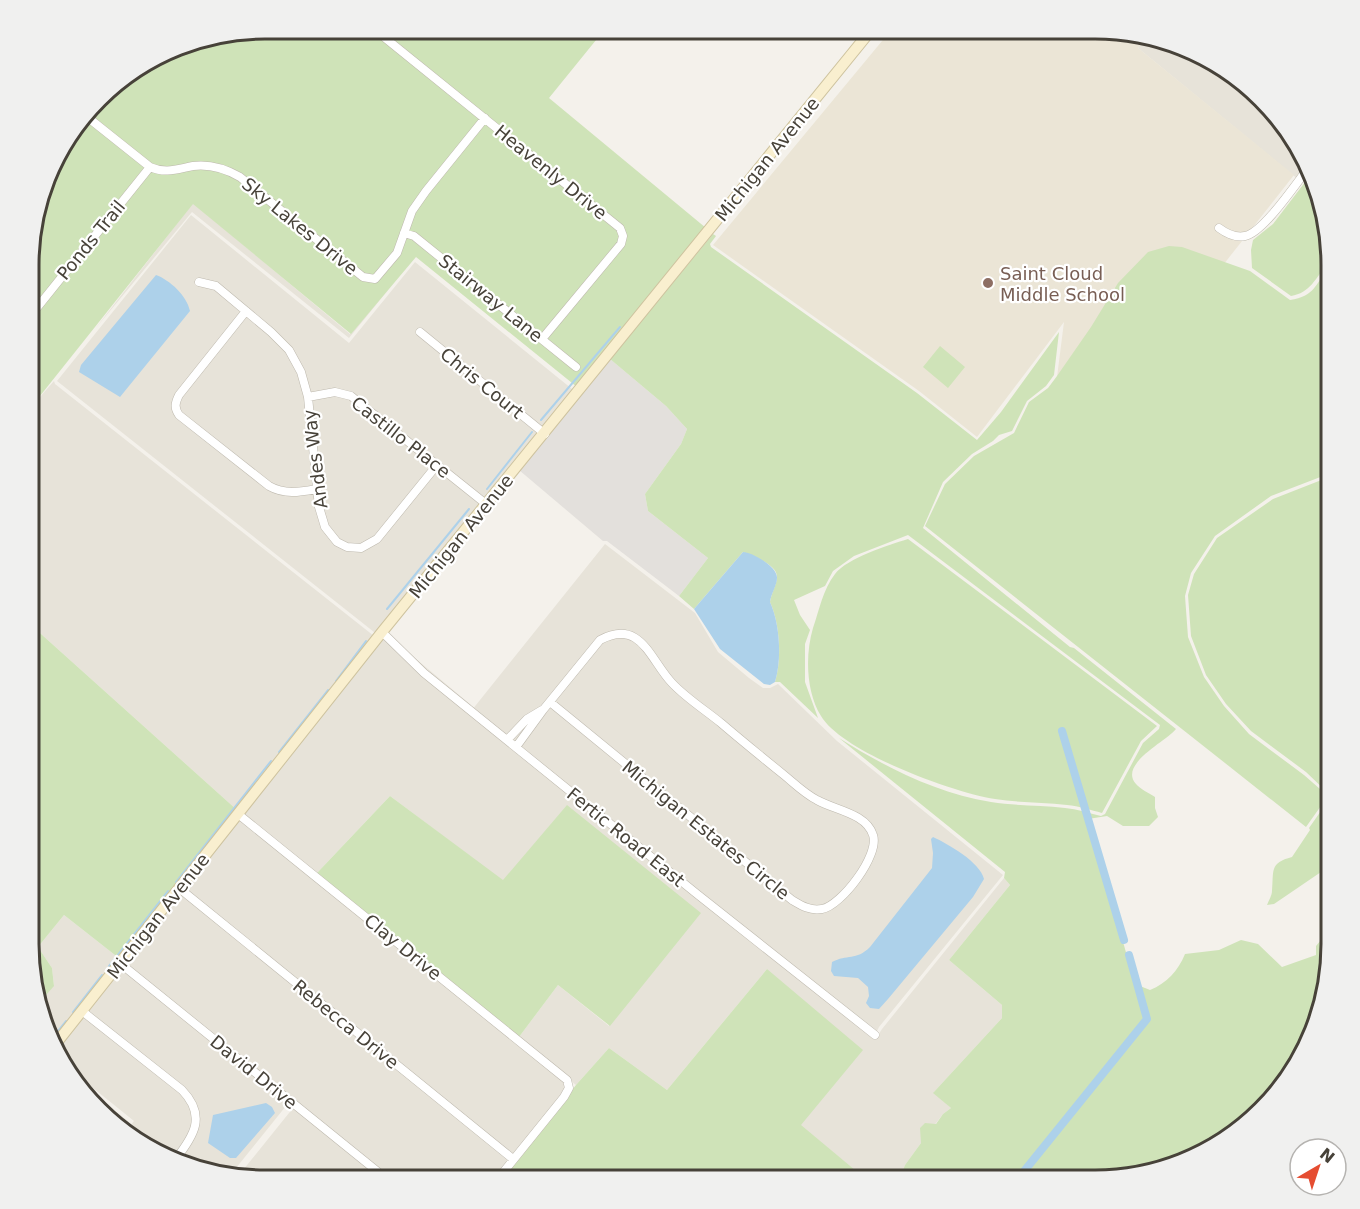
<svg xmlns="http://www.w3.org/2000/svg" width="1360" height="1209" font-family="'DejaVu Sans',sans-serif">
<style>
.residential{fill:#e7e3d9}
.industrial{fill:#e3e0dc}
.education{fill:#ebe5d6}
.green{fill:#cfe3b8}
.water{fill:#add1ea}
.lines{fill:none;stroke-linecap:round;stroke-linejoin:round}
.stream{stroke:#add1ea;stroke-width:2}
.canal{stroke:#add1ea;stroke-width:8}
.street-casing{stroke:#beb9ae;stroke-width:9}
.secondary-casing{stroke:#cec39f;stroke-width:12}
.street{stroke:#fff;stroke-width:8}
.secondary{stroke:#f9efcf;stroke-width:10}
.education-dot{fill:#8d6e63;stroke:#fff;stroke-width:2}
.labels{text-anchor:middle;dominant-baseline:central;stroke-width:4.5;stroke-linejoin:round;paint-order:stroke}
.street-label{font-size:18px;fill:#474239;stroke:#fff}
.education-label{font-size:18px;fill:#785e54;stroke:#fff;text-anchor:start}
.rim{fill:none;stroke:#474239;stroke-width:3}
</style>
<rect width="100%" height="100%" fill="#f4f1eb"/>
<path class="residential" d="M1145 38 1200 53 1273 109 1309 167 1299 180 1138 48Z
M193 203 350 334 393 284 349 338 192 212 95 329Z
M191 215 349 343 415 262 577 393 379 636 57 381Z
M54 381 55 384 374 636 237 810 31 625 32 406Z
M605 544 695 613 718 652 749 678 763 688H770L778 684 837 741 1003 875 879 1027 875 1035 472 710Z
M385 633 471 705 469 709 877 1037 882 1029 1004 878 1010 885 949 960 1002 1005V1018L934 1092 951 1108 943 1114 921 1143 905 1165 899 1180H867L801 1126 767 969 667 1090 609 1048 576 1085 519 1037 558 985 609 1026 567 806 503 881 390 796 317 873 243 813Z
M238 814 567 1080 569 1088 497 1180H388L290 1101 232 1173 161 1156 127 1130 134 1121 67 1067 54 1046Z
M64 915 120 959 52 1043 47 1035 39 1003 54 985 52 968 38 947Z
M72 1076 129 1122 124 1128 87 1100Z
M293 1108 383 1180H265L239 1175Z"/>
<path class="industrial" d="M610 359 666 406 687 429 681 444 645 494 648 511 708 558 679 596 607 541H603L519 470Z"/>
<path class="education" d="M892 29H1111L1145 38 1138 48 1294 175 1042 495 1064 322 977 437 919 391 713 245Z"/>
<path class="green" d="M265 29H605L549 98 706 228 577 387 416 257 351 334 193 204 32 406 33 219 60 147 109 87 189 41Z
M1312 173 1331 249V264H1327C1316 278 1310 293 1291 296L1252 268 1251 250 1253 240 1273 224Z
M713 234 716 236 710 244 711 247 917 393 977 440 1001 412 1059 332 1054 375 1046 386 1027 401 1012 431 999 435 993 441 972 454 943 482 923 528 1070 647 1074 648 1176 729C1167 741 1118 764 1136 784 1140 789 1149 793 1155 797V808L1158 817 1149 826H1123L1107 816 1088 819 1135 984 1150 990C1167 983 1178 971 1185 954L1219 950 1241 940 1258 944 1282 967 1316 955V946L1331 928V944L1307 1048 1251 1122 1186 1162 1110 1180H899L905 1165 921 1143 920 1128 925 1123 936 1124 943 1114 951 1108 933 1093 1002 1018V1005L949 960 1010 885 1004 878 1005 872 839 738C885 767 936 793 991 802 1016 806 1040 805 1065 808 1077 809 1089 813 1101 816L1105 814 1143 743 1159 729 1160 725 908 535 854 556 833 571 825 586 794 600 800 615 810 630 805 644V682L818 718 780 682H775C782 659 780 624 770 602 771 594 776 586 777 578 778 564 753 557 743 552L694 609 679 596 708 558 648 511 645 494 681 444 687 429 666 406 610 359Z
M1169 246 1182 247 1250 271 1290 300C1315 296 1315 285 1329 267H1331V467L1323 476 1271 496 1215 536 1191 573 1185 596 1188 637 1204 677 1224 706 1249 734 1304 775 1328 796 1306 827 925 526 945 484 974 456 1014 433 1029 402 1048 388 1057 376 1091 327 1118 283 1148 252Z
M940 346 965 367 948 388 923 367Z
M1331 472V899L1321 872 1274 904 1267 905C1269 900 1272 895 1272 891 1274 871 1269 863 1292 857L1310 830 1309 828 1330 798V795L1306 772 1251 731 1226 704 1206 675 1191 636 1188 595 1194 574 1217 538 1273 499 1324 479Z
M908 539 1157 726 1141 741 1102 813C1091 810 1079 806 1067 805 1043 802 1019 803 995 799 954 793 842 752 821 716 806 692 805 655 813 628 819 611 823 589 835 574 847 558 889 545 908 539Z
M31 625 237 810 120 959 64 915 38 947 52 968 54 986 39 1003 29 959Z
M390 796 503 880 567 805 701 913 610 1026 558 985 519 1037 317 873Z
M767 969 863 1050 801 1125 867 1180H501L576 1085 609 1048 667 1090Z"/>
<path class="water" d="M156 275C170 280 187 296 190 311L120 397 79 372 81 365Z
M743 552C752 552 778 567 777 578 777 585 771 594 770 602 780 624 782 659 775 682L770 685 764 684 720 649 694 609Z
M933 837C948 844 980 862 984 879L973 897 888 999 879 1009 870 1008 866 1003 869 996 868 987 858 978 834 976 831 971 832 962C847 954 856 961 870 947L932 868 933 853 931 839Z
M266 1103 272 1107 275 1113 236 1158H230L208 1143 213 1115Z"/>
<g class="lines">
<path class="stream" d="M541 420 620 327
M487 489 532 432
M387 609 469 509
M336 681 366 641
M279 752 328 690
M176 882 271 761
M109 966 168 891
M73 1012 102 975
M50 1041 66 1021"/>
<path class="canal" d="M1062 731 1124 940
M1017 1180 1147 1019 1129 955"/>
<defs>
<path id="street" d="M374 29 620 228 623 236 621 244 542 339
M86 116 150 167C166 174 177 169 193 166 209 164 226 169 240 177L363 277 375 279 397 253 412 211 426 191 485 118
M1219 228C1227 234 1235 238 1245 236 1263 233 1297 182 1309 167
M404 233 414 236 576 367
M199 282 216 286 271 332 289 350 301 372 308 397 319 507 325 527 337 542 347 547 361 548 377 539 437 465
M246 311 179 395C175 403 174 408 179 415L269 486C285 495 300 492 317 489
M32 314 150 167
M420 332 545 434
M308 397 335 392 351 396 486 504
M382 632 424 673 697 894 875 1035
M507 740 527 719 542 710
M516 747 543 710 600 640C641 618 650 660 672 683 686 698 705 710 721 723 742 741 763 758 784 775 795 784 805 794 817 800 834 810 866 813 873 835 880 855 841 906 822 909 810 911 802 906 792 900L550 702
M238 814 567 1080 569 1088 564 1097 497 1180
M179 888 513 1159
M121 964 388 1180
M82 1011 182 1090C207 1116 194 1136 175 1160"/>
<path id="secondary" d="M54 1046 382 632 872 29"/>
</defs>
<use href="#street" class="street-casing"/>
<use href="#secondary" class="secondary-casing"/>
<use href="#street" class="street"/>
<use href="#secondary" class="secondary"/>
</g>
<circle class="education-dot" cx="988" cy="283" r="6"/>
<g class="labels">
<g class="street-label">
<text transform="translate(767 159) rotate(-51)">Michigan Avenue</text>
<text transform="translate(551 172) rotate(39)">Heavenly Drive</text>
<text transform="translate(300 226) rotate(39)">Sky Lakes Drive</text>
<text transform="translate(91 240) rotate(-51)">Ponds Trail</text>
<text transform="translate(491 298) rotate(39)">Stairway Lane</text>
<text transform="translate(482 383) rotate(39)">Chris Court</text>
<text transform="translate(401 437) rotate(38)">Castillo Place</text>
<text transform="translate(315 459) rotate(-97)">Andes Way</text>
<text transform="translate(461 536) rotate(-51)">Michigan Avenue</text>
<text transform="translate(706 830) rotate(39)">Michigan Estates Circle</text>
<text transform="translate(626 837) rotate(39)">Fertic Road East</text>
<text transform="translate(158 916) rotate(-52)">Michigan Avenue</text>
<text transform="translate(403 947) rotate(39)">Clay Drive</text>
<text transform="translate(346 1024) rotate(39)">Rebecca Drive</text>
<text transform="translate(254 1072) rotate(39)">David Drive</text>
</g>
<g class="education-label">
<text x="1000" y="273">Saint Cloud<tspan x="1000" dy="21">Middle School</tspan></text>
</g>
</g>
<path d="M0 0H1360V1209H0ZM265 39H1095A226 226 0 0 1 1321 265V944A226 226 0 0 1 1095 1170H265A226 226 0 0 1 39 944V265A226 226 0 0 1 265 39Z" fill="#f0f0ef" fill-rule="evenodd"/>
<path class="rim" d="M265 39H1095A226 226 0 0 1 1321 265V944A226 226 0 0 1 1095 1170H265A226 226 0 0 1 39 944V265A226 226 0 0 1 265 39Z"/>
<g transform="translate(1318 1167) rotate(39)"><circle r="28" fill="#ffffff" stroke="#b5b3b0" stroke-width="1.5"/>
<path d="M0-4.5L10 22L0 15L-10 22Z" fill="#e54d31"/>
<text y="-9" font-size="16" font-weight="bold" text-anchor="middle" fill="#474239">N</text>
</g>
</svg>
